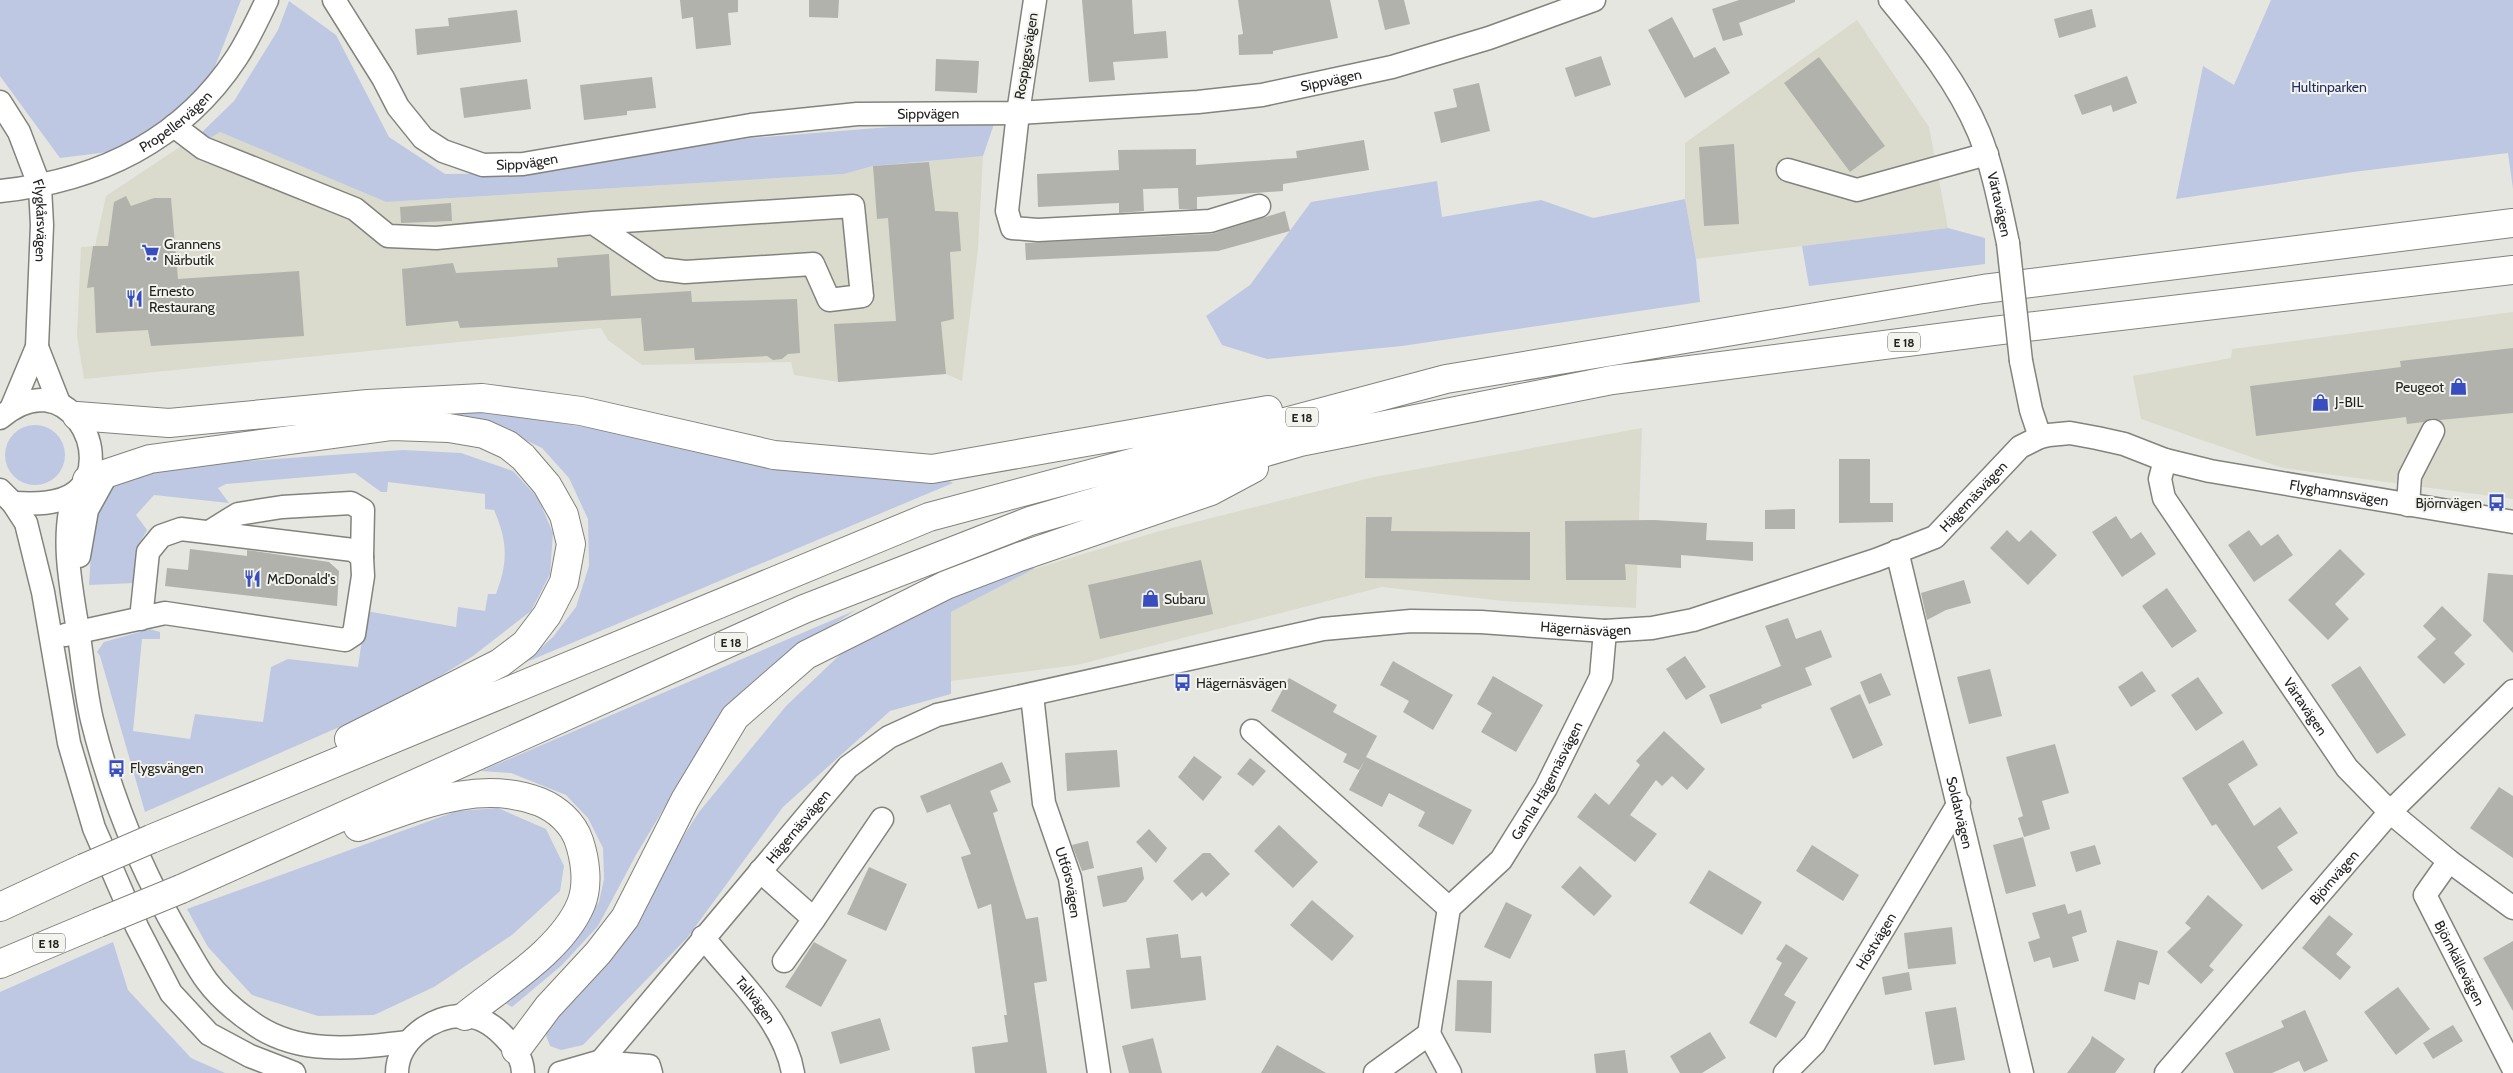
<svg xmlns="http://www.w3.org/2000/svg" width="2513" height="1073" font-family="Cabin,sans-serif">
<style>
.built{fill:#dadbcd}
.green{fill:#bec8e3}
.building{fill:#b1b2ab}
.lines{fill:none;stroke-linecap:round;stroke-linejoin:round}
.minor-casing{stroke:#83837d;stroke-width:25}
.highway-casing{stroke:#83837d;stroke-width:30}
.minor{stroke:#fff;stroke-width:22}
.highway{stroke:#fff;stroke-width:28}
.minor-bridge-casing{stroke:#83837d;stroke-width:25;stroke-linecap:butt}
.highway-bridge-casing{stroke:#83837d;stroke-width:30;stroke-linecap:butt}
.minor-bridge{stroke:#fff;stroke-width:22}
.highway-bridge{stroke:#fff;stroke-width:28}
.labels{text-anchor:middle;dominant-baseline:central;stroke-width:4;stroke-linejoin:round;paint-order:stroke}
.shield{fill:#f2f3ec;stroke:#60615d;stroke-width:1}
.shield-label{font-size:12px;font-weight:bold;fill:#222220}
.street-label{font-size:14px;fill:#222220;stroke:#f2f3ec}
.park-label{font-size:14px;fill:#212e63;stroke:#f2f3ec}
.poi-label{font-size:14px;fill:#222220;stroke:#f2f3ec;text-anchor:start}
</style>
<rect width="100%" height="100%" fill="#e5e6df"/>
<path class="built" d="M1857 20 1929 127 1948 228 1696 259 1685 199V143Z
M220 132 386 202 844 174 873 166 983 156 978 249 962 381 946 374 838 382 794 375 791 362 642 365 608 340 601 328 84 379 77 336 81 247 95 246 106 196 201 133 207 140Z
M2513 312V499L2283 468 2141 419 2133 376 2231 358 2232 349Z
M1642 428 1636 608 1503 601 1382 587 1077 665 951 681V612L1034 569 1156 532 1374 477Z"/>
<path class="green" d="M0 0H241L207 87 124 150 60 158 0 76Z
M2271 0H2513V189L2508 153 2353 172 2176 199 2203 66 2234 85Z
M289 1 336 35 389 137 445 174 522 173 751 138 890 127 994 124 983 156 873 166 844 174 386 202 220 132 207 140 201 133 234 101 278 30Z
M1437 181 1442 217 1541 200 1593 218 1685 199 1696 259 1700 302 1402 346 1267 359 1222 345 1206 316 1250 285 1311 202Z
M1948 228 1985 238V264L1809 286 1802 246Z
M424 411 499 413 614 432 788 471 885 477H941L953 483 524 663 553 637 576 607 589 566 588 519 569 478 542 448 505 430 411 419 210 434 209 423Z
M5 455a30 30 0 1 1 60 0a30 30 0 1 1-60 0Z
M403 450 461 453 513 471 538 498 553 533 550 574 531 611 473 656 401 700 145 812 100 656 97 652 104 642 150 629 160 632V639H142L133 731 190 739 195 714 263 722 271 667 288 659 358 667 366 611 456 627 458 607 485 611 488 594H496C508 562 508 542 494 510L485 509V494L388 482 387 492H381L355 473 226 484 218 488 229 503 154 495 136 515 147 530 139 544 134 583 89 585 93 522 114 485 135 472 192 465Z
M1036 560 1034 569 951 612V694L890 711 783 807 687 938 583 1045 561 1050 550 1046 544 1030 614 945 699 812 786 706 846 649 922 609Z
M856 610 805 643 749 685 692 761 636 855 598 926 561 966 512 1007 502 1001 560 955 599 902 604 879 603 848 588 818 566 795 511 773 481 771Z
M498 808 546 829 564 866 560 891 512 935 434 987 374 1015 318 1016 252 995 208 947 187 909 457 811Z
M113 942 128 990 191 1058 225 1073H0V992Z"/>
<path class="building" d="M680 0H738V12L728 13 731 45 696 49 693 17 682 19Z
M809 0H839L838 18 809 17Z
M1082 0H1132L1134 34 1166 31 1168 58 1113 62 1115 80 1089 82Z
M1238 0H1330L1338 38 1273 51V54L1239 55 1238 35 1243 34Z
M1378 0H1404L1410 24 1385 30Z
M1739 0H1795V2L1739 23 1743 35 1723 41 1712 9Z
M2092 9 2096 27 2059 38 2054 19Z
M517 10 521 42 417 55 415 29 449 26 448 18Z
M1672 17 1694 58 1715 47 1730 73 1685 98 1648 30Z
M1601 56 1611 85 1575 97 1565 68Z
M1819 57 1885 146 1850 172 1784 83Z
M936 59 979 61 977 93 935 91Z
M2127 76 2137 103 2113 112 2111 105 2082 115 2074 95Z
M652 77 656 108 627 111V115L584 120 580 85Z
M527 79 531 109 464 118 460 88Z
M1479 83 1490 131 1441 143 1434 112 1457 107 1453 89Z
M1364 140 1369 170 1283 184V191L1197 197V209H1179L1178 188 1143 189 1144 211 1119 213V203L1038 207 1037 174 1119 170 1118 150 1196 149V165L1297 158 1296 151Z
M1734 144 1739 224 1704 226 1699 147Z
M929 162 935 211 958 212 961 251 950 252 954 319 941 322 946 374 838 382 834 324 896 321 888 218 877 219 873 166Z
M126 196 131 206 154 198H171L178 279 299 271 304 336 151 346 148 330 96 333 94 287 87 288 93 246H108L114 202Z
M451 203 452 221 401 223 400 207Z
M1285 211 1290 231 1218 251 1026 260 1025 243 1211 234Z
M609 254 611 296 691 291 692 302 797 299 800 353 788 354 782 359 773 360 767 356 695 360 694 348 644 351 641 318 460 328 458 321 406 326 402 269 453 263 456 273 558 267 557 258Z
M2513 348V413L2440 420 2432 418 2424 422 2407 424 2406 417 2256 436 2250 386 2401 367 2400 361Z
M1839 459H1870V503H1893V522L1839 523Z
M1795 509V529H1765V510Z
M2116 516 2131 539 2141 532 2156 554 2122 577 2092 532Z
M1366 517H1392L1391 531 1530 532V580L1365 578Z
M1654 520 1707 523 1706 540 1753 542V561L1681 555V568L1625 564 1626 580H1566L1565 521Z
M2007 530 2019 542 2031 530 2057 555 2028 585 1990 548Z
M2249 530 2261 546 2278 534 2293 555 2254 582 2228 545Z
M190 549 247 556V550L329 562 339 571 337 606 165 586 167 568 188 570Z
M2340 549 2365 574 2335 604 2349 619 2328 640 2288 600Z
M1201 560 1213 614 1100 639 1088 585Z
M2488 573 2513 575V653L2483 621Z
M1964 580 1971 603 1946 610 1927 620 1921 593Z
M2167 588 2197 631 2172 648 2142 606Z
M2442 606 2472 635 2454 653 2465 664 2444 684 2417 657 2436 639 2423 626Z
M1788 618 1796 639 1821 630 1832 657 1805 668 1812 685 1761 705 1762 708 1721 724 1709 695 1781 666 1765 626Z
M1685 656 1706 687 1686 700 1666 669Z
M1393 661 1453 695 1433 730 1403 712 1409 701 1380 685Z
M2360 666 2406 735 2377 754 2331 685Z
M1990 669 2002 716 1969 724 1957 677Z
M2142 671 2156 691 2131 707 2118 687Z
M1881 673 1891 695 1869 704 1860 682Z
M1493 676 1543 705 1516 752 1481 732 1492 713 1477 704Z
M2198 677 2223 713 2196 731 2171 695Z
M1289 678 1337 705 1333 712 1377 736 1366 757 1472 810 1453 845 1418 826 1425 812 1389 793 1382 807 1349 790 1365 760 1359 770 1343 762 1347 754 1271 711Z
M1860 694 1883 745 1853 759 1830 708Z
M1664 731 1705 769 1687 790 1672 776 1662 786 1656 780 1630 815 1657 834 1635 862 1577 817 1595 793 1609 805 1640 765 1636 761Z
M2243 740 2258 765 2228 784 2254 826 2280 807 2298 833 2277 847 2293 870 2262 890 2216 824 2212 826 2182 778Z
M2055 744 2069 793 2042 801 2050 829 2024 837 2018 818 2023 816 2006 757Z
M1117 750 1120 787 1067 791 1065 753Z
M1194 756 1222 777 1203 801 1178 777Z
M1250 758 1266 771 1253 786 1237 774Z
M1002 762 1011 782 990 791 998 811 993 813 1026 919 1038 917 1047 981 1034 983 1047 1073H975L972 1047 1008 1042 1004 1015H1007L991 904 978 909 961 857 971 854 950 804 927 813 920 796Z
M2499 787 2513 796V858L2470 828Z
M1279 825 1318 862 1293 888 1254 851Z
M1149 829 1167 848 1156 863 1136 842Z
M2023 837 2036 886 2006 894 1993 845Z
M1088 841 1094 868 1082 871 1072 845Z
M1812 845 1859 875 1843 901 1796 871Z
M2095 845 2101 864 2076 872 2070 852Z
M1203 853H1210L1230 874 1206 897 1202 892 1192 901 1173 881Z
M1580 866 1612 896 1594 916 1561 887Z
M869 867 907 884 886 931 847 914Z
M1142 867 1144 879 1126 902 1103 907 1097 876Z
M1709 870 1762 902 1742 935 1689 903Z
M2208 895 2243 925 2209 966 2214 970 2201 984 2167 952 2191 928 2185 923Z
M1312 900 1354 936 1332 961 1290 925Z
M1506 902 1532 915 1510 959 1484 947Z
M2065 904 2068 914 2081 910 2087 932 2072 937 2079 961 2053 968 2050 957 2034 962 2028 942 2040 938 2032 913Z
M2329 915 2353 934 2336 954 2351 967 2340 980 2302 948Z
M1952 927 1956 964 1908 969 1904 933Z
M1178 934 1181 958 1201 956 1206 1000 1131 1009 1126 970 1150 968 1146 938Z
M2117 940 2158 951 2149 985 2139 982 2135 1000 2104 991Z
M2513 941V1011L2483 958Z
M814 942 847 960 821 1007 785 987Z
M1786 944 1808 958 1784 995 1796 1002 1776 1038 1749 1023 1782 963 1776 959Z
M1909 972 1912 990 1885 995 1882 977Z
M1457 980 1492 981 1491 1033 1455 1031Z
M2398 987 2430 1029 2396 1055 2364 1012Z
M1956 1007 1965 1060 1934 1065 1925 1012Z
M2305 1010 2328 1061 2304 1072 2299 1061 2272 1073H2234L2225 1053 2284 1027 2281 1021Z
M880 1018 890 1050 840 1064 831 1032Z
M2453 1025 2463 1041 2433 1059 2423 1043Z
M1710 1032 1726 1058 1702 1073H1680L1670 1056Z
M2092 1036 2125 1059 2115 1073H2067L2090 1042Z
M1153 1038 1162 1073H1129L1122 1046Z
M1277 1045 1326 1073H1261Z
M1625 1050 1628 1073H1596L1594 1054Z"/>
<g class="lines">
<defs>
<g id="minor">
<path id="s1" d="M334 0 383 78 398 107 423 138 443 151 483 165 523 164 751 125 857 114 1018 113 1198 102 1262 95 1392 67 1489 38 1594 0"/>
<path d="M1035 0 1018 113 1007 211 1012 228 1038 230 1210 221 1259 206"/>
<path id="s2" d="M1890 0C1924 41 1958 83 1979 133 1993 168 2000 206 2008 243"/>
<path id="s3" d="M0 102 19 132 40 187 42 225 37 347"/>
<path d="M174 126 203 148 355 209 388 236 436 238 593 223 661 269 685 272 813 264 829 300 862 296 853 206 593 223"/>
<path d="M1788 170 1857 190 1987 154"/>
<path id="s4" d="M0 191C97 181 182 141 237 57 248 40 258 19 267 0"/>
<path d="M2021 361 2031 410 2040 437"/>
<path d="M11 409 37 347 59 403"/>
<path d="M0 418C67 360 117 459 76 492 59 505 33 504 13 503"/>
<path id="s5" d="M2165 460 2160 479 2164 498 2347 768 2390 812 2449 861 2513 908"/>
<path d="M0 490 13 503 26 523 43 592 69 743 94 828 137 927 171 993 209 1034 250 1056 294 1073"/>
<path d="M75 493C60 533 71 588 78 630 83 660 85 690 92 720 111 797 142 873 183 942 191 955 198 969 207 981 218 996 238 1013 254 1024 300 1056 356 1048 408 1042"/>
<path d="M2408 505 2410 476 2433 431"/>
<path d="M209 532 238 514 282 507 351 503 363 510 362 557"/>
<path id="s6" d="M1897 551 2022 1073"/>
<path d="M79 556 87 510 107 474"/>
<path d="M65 635 165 613 345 640 354 634 363 576 362 557 353 550 181 529 161 536 148 552 141 619"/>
<path id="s7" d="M1032 695 1044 803 1070 878 1099 1073"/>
<path d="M1252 731 1449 908"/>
<path id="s8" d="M2449 861 2425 895 2513 1068"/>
<path d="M760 871 814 919 784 961"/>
<path d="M814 919 882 819"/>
<path id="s9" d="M703 937C735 978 784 1020 793 1073"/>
<path id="s10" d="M1429 1034 1449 908 1501 860 1546 788 1601 677 1605 631"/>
<path d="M1429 1034 1450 1073"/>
<path d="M397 1073C397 1040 433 1015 464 1016 482 1016 498 1029 509 1042 517 1050 523 1062 523 1073"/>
<path d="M560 1073 598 1062 649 1066 651 1073"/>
<path id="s11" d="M591 1073 848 767 889 737 937 715 1323 629 1411 621 1481 622 1605 631 1652 628 1693 620 1876 560 1935 537 2020 447 2040 437 2049 435 2070 433 2097 438 2124 444 2165 460 2210 471 2513 522"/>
<path d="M1375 1073 1429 1034"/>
<path id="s12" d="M1785 1073 1814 1044 1959 803"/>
<path id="s13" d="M2166 1073 2390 812 2513 691"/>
</g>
<path id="highway" d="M77 416 169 423 368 404 482 398 581 411 774 455 932 469 1268 410
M87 480 150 459 392 426 449 428 484 434 508 445 523 457 547 485 564 515 571 544 564 582 547 615 525 644 500 663 349 739
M358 827C417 807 478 778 540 802 557 809 573 823 579 841 585 859 589 884 581 904 562 950 503 985 465 1016
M151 839 929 517 1446 379 1983 289 2513 223
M181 889 804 609 1030 521 1300 442 1612 380 1993 331 2513 270
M0 907 84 868
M0 964 98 923
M516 1050 548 1007 598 953 625 918 685 800 735 717 806 655 946 585 1019 557 1211 491 1254 468"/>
</defs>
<use href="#minor" class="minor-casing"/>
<use href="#highway" class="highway-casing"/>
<use href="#minor" class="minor"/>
<use href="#highway" class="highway"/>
<defs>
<path id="minor-bridge" d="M2008 243 2021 361"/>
<path id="highway-bridge" d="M84 868 151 839
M98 923 181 889"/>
</defs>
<use href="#minor-bridge" class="minor-bridge-casing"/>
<use href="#highway-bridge" class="highway-bridge-casing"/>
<use href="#minor-bridge" class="minor-bridge"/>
<use href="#highway-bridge" class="highway-bridge"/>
</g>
<defs>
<symbol id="supermarket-bare" viewBox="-9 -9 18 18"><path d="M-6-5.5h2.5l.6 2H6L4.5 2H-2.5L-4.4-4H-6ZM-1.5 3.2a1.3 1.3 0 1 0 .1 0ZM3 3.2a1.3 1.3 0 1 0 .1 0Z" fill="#384ec0" stroke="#f2f3ec" stroke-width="2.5" paint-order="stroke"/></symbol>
<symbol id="restaurant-bare" viewBox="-9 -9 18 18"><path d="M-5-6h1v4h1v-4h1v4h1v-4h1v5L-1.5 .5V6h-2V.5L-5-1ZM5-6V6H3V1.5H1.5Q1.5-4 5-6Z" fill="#384ec0" stroke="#f2f3ec" stroke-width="2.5" paint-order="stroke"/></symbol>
<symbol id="shop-bare" viewBox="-9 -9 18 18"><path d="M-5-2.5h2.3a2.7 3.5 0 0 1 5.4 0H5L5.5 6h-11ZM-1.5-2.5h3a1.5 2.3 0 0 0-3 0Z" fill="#384ec0" stroke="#f2f3ec" stroke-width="2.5" paint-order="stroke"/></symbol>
<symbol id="bus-bare" viewBox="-9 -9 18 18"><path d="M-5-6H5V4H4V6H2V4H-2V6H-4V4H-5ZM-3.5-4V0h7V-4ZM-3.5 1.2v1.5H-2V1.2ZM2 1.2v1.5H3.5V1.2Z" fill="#384ec0" stroke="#f2f3ec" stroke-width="2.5" paint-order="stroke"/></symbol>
</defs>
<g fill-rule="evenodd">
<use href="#supermarket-bare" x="138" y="240" width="25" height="25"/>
<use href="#restaurant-bare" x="122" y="286" width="25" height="25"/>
<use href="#shop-bare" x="2446" y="374" width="25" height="25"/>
<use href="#shop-bare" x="2308" y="390" width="25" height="25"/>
<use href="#bus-bare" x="2484" y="490" width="25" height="25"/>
<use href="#restaurant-bare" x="240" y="566" width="25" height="25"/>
<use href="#shop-bare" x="1138" y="586" width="25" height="25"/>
<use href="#bus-bare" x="1170" y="670" width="25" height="25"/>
<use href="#bus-bare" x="104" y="756" width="25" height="25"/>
</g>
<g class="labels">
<g class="shield">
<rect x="1888" y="332.5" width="32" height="19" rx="4"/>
<rect x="1286" y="407.5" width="32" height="19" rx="4"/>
<rect x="715" y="632.5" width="32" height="19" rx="4"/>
<rect x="33" y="933.5" width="32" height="19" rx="4"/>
</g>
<g class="shield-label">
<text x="1904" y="342">E 18</text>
<text x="1302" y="417">E 18</text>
<text x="731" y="642">E 18</text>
<text x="49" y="943">E 18</text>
</g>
<g class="street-label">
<text transform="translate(1026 56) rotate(-81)">Rospiggsvägen</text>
<text stroke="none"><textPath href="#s1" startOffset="1085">Sippvägen</textPath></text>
<text stroke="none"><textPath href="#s1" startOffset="680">Sippvägen</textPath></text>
<text stroke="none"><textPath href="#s4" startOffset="192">Propellervägen</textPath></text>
<text stroke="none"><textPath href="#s1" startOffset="275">Sippvägen</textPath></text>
<text stroke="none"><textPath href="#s2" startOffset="235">Värtavägen</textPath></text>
<text stroke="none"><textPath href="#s3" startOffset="128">Flygkårsvägen</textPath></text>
<text stroke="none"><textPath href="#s11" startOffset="1979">Flyghamnsvägen</textPath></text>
<text stroke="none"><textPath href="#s11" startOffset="1582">Hägernäsvägen</textPath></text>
<text stroke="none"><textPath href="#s11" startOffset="1162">Hägernäsvägen</textPath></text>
<text stroke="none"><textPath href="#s5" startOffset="291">Värtavägen</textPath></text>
<text stroke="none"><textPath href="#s10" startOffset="290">Gamla Hägernäsvägen</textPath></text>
<text stroke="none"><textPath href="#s6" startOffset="269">Soldatvägen</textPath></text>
<text stroke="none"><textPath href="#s11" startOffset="322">Hägernäsvägen</textPath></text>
<text stroke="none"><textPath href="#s13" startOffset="258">Björnvägen</textPath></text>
<text stroke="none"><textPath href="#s7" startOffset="192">Utförsvägen</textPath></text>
<text stroke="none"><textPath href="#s12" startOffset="161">Höstvägen</textPath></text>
<text stroke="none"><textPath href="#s8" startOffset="118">Björnkällevägen</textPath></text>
<text stroke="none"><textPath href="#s9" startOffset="82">Tallvägen</textPath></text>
</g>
<g class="park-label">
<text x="2329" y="87">Hultinparken</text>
</g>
<g class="poi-label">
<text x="164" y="244">Grannens<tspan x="164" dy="16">Närbutik</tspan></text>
<text x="149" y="291">Ernesto<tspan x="149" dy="16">Restaurang</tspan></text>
<text x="2444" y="387" text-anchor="end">Peugeot</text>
<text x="2335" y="402">J-BIL</text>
<text x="2482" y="503" text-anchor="end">Björnvägen</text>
<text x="267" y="579">McDonald's</text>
<text x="1164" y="599">Subaru</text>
<text x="1196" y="683">Hägernäsvägen</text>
<text x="130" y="768">Flygsvängen</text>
</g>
</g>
</svg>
